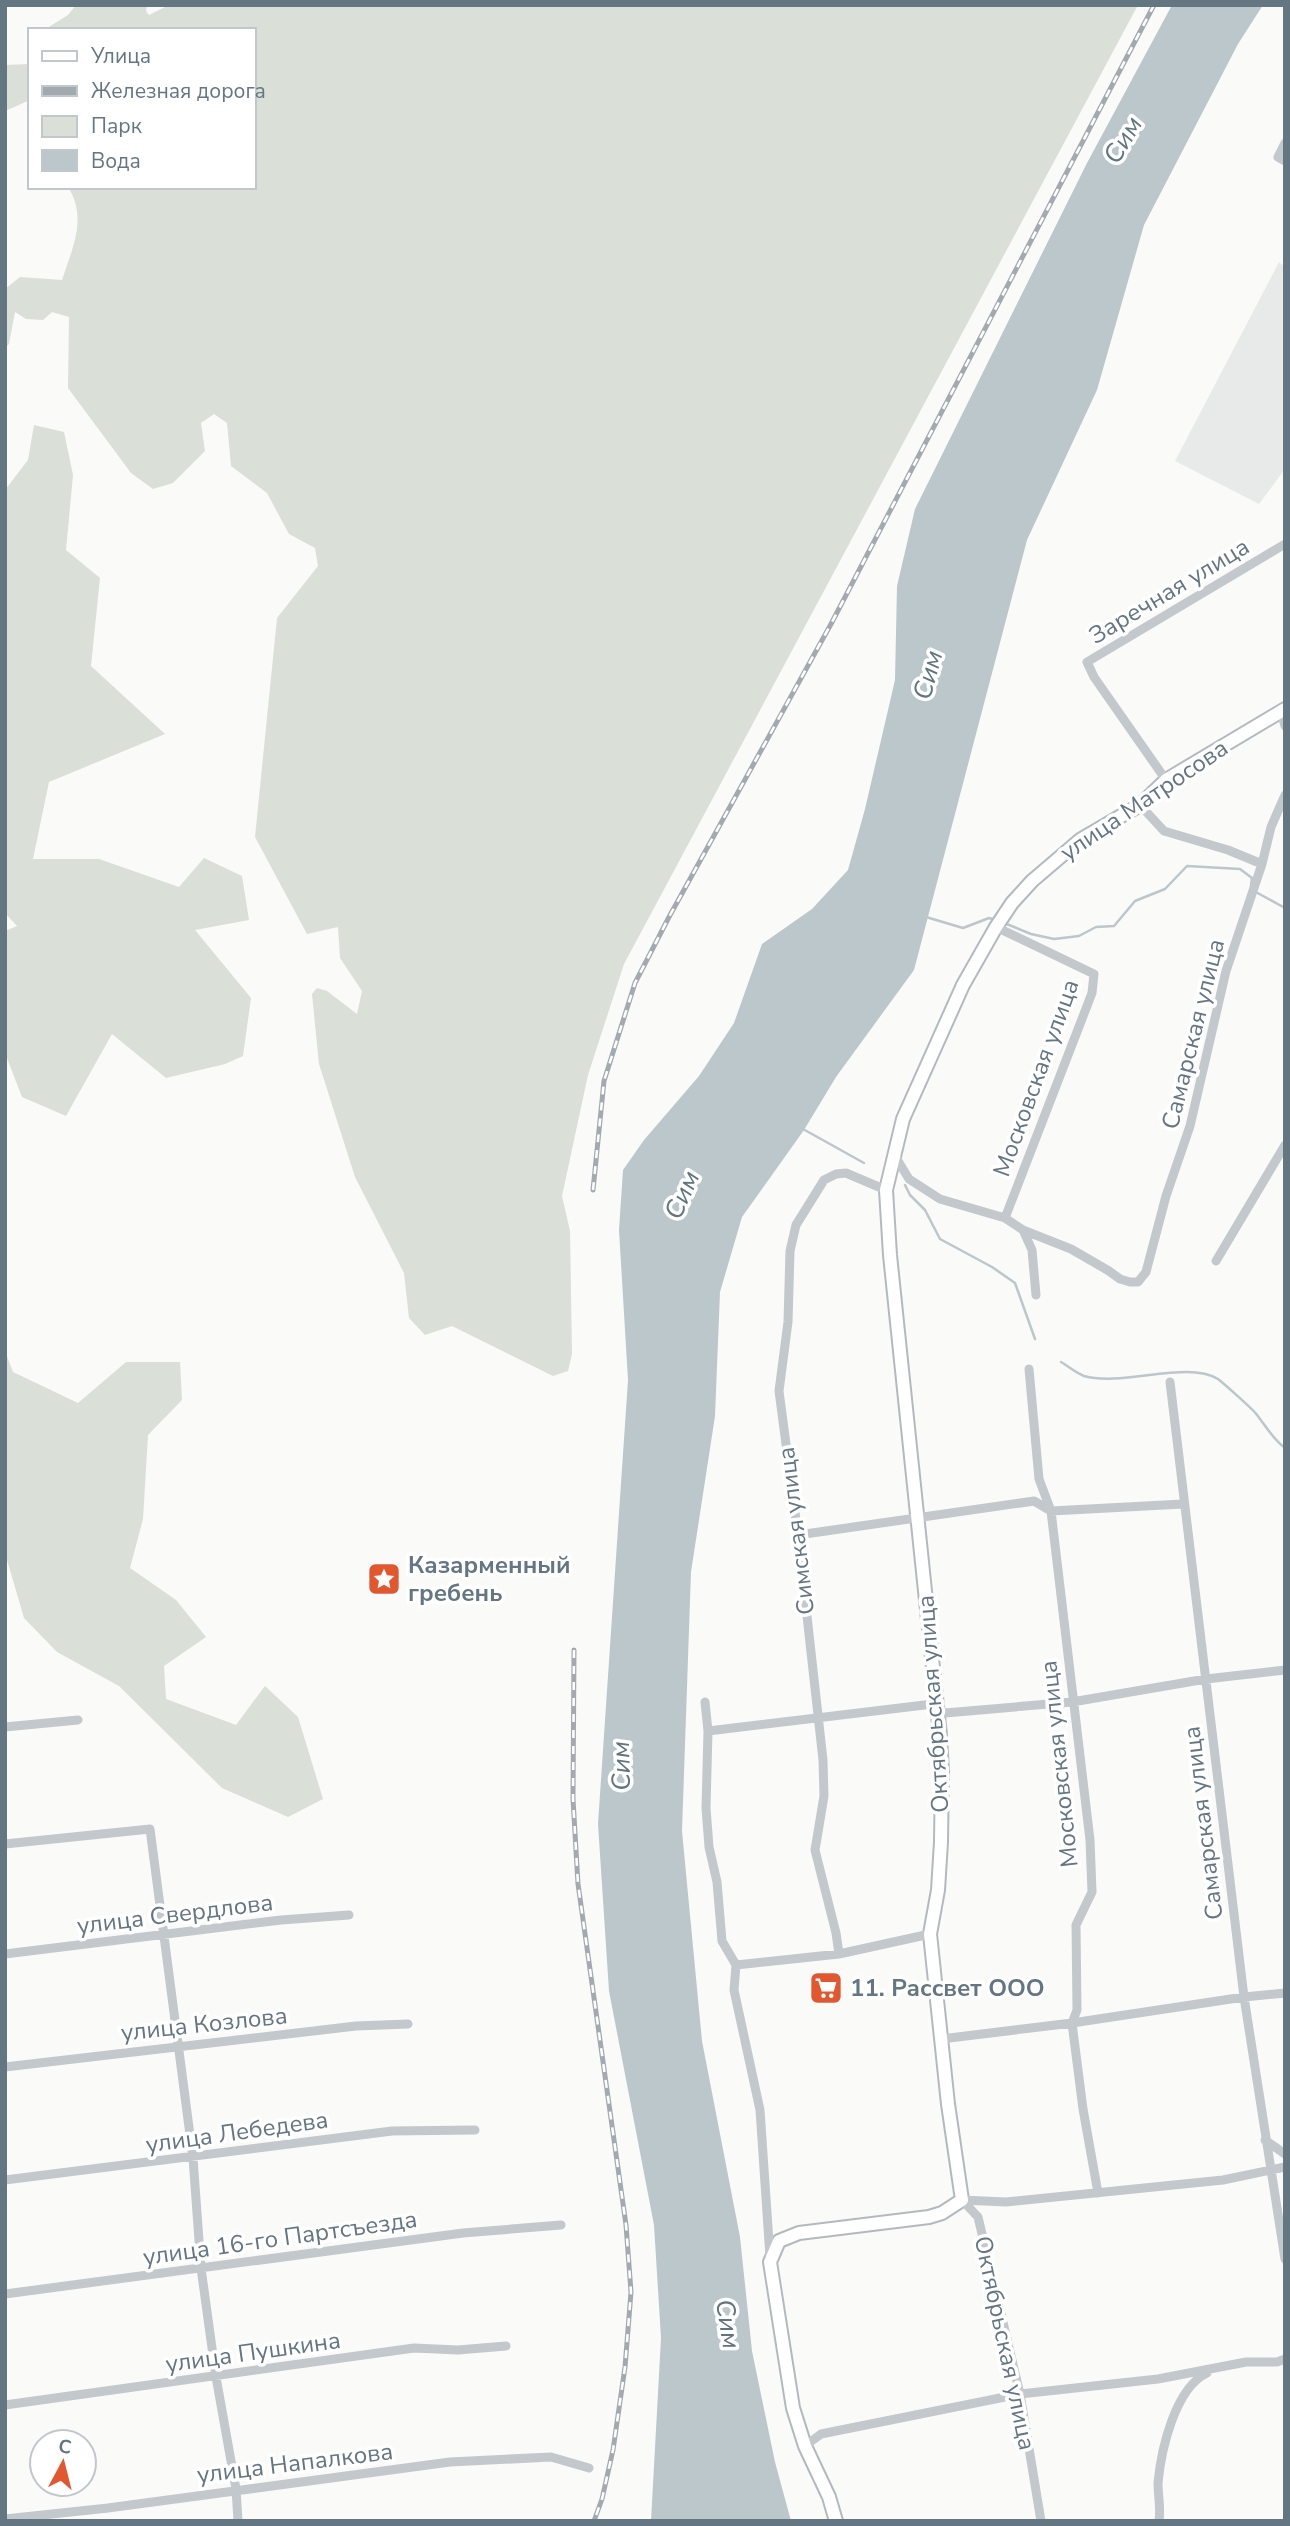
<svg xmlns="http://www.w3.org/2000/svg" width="1290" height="2526" font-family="'Nunito Sans',sans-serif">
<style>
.built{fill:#e8e9e9}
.green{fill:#dadfd7}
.water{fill:#bbc7cb}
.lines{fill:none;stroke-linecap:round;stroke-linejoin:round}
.stream{stroke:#bbc7cb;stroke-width:2.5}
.secondary-casing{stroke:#b3babf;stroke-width:16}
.street{stroke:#c3c8cc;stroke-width:9}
.secondary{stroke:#fff;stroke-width:12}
.rail-casing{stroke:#a2aab0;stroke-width:5}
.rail{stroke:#fff;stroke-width:2.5;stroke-dasharray:8;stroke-linecap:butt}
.labels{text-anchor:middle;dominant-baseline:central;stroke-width:7;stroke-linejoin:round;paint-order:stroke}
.street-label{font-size:24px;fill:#657683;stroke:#fff}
.poi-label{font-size:24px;font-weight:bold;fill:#657683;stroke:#fff;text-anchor:start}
.water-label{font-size:26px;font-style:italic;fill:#60757c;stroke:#fff}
</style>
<rect width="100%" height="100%" fill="#fafaf8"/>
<path class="built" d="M1279 262 1285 267V469L1259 504 1175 461Z"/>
<path class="green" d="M76 5H147L146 11 149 15 169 5H1138L624 964 588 1075 562 1196 570 1231 572 1354 568 1371 553 1376 452 1326 425 1335 409 1318 404 1273 355 1177 319 1064 312 994 317 988 327 991 357 1014 362 991 340 958 338 927 307 934 255 837 277 618 318 566 315 548 289 534 267 493 231 466 227 423 214 414 201 423 205 451 173 483 153 489 131 473 68 388 69 317 52 312 43 320 26 319 15 312 9 344 5 348V289L20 277 62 280C72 249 88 218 68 187H254V30H44L68 15Z
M30 64V100L5 111V65Z
M34 425 64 432 73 475 66 550 100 578 91 666 165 734 49 782 33 859H99L179 887 204 858 242 876 249 920 195 930 251 998 243 1056 225 1064 166 1078 112 1034 66 1116 22 1097 5 1053V931L17 926 5 913V490L28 460Z
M5 1351 13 1372 78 1403 126 1362H180L182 1400 148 1435 143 1519 130 1568 176 1600 206 1637 164 1666 166 1699 236 1725 265 1686 298 1717 323 1799 288 1817 222 1788 119 1686 57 1652 24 1618 5 1553Z"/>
<path class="water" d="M1172 5H1263L1238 44 1144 225 1097 390 1027 540 914 970 836 1077 804 1130 742 1217 720 1292 715 1416 691 1572 682 1831 702 2041 740 2237 752 2351 775 2462 791 2521H651L661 2338 654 2225 609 1991 598 1824 628 1380 619 1230 623 1170 644 1140 699 1076 734 1023 762 944 812 909 848 870 865 809 895 680 897 586 915 509 1087 163Z"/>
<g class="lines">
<path class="stream" d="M1254 891 1285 908
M926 917 963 928 989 918 996 920
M1002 922 1031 934 1054 939 1079 936 1096 927 1114 926 1135 901 1165 889 1187 866 1240 869 1252 878 1251 886
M803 1129 864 1163
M905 1185 910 1195 925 1210 940 1239 992 1267 1015 1283 1035 1339
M1061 1362C1068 1366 1076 1373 1084 1376 1123 1387 1187 1360 1218 1379 1223 1383 1254 1410 1257 1415 1267 1428 1273 1439 1285 1448"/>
<defs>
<path id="secondary" d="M836 2521 829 2497 805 2446 793 2408 770 2262 779 2241 799 2233 929 2217 942 2213 962 2200 948 2104 930 1934 938 1890 941 1842 942 1773 940 1735 890 1255 886 1190 903 1119 963 985 996 927 1012 903 1032 881 1080 840 1140 805 1166 780 1285 709"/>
</defs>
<use href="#secondary" class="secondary-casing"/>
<path class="street" d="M1285 143 1278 157 1285 161
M1281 712 1285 726
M1166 780 1094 677 1087 662 1285 544
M1140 805 1164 831 1228 850 1262 864
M996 927 1094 974 1092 993 1005 1218
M895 1156 909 1179 940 1199 1005 1218 1023 1230 1071 1249 1109 1271 1120 1279 1130 1282H1138L1146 1272 1166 1196 1190 1126 1226 971 1262 864 1271 827 1285 795
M1023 1230 1032 1250 1036 1295
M1216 1261 1285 1145
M1029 1369 1039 1479 1051 1511 1090 1840 1092 1892 1076 1925 1077 2010 1072 2023 1083 2109 1098 2193
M1170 1382 1244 1997 1285 2259
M798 1535 1034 1501 1051 1511 1183 1504
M705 1702 708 1731 706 1808 709 1847 717 1882 722 1941 736 1965 734 1990 760 2110 770 2257
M5 1727 78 1720
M708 1731 933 1704 945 1713 1072 1702 1206 1679 1285 1670
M5 1844 150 1829 193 2158 201 2268 216 2377 236 2489 238 2521
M5 1954 281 1920 349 1915
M839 1954 836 1933 815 1850 824 1796 823 1760 798 1535 779 1391 788 1322 790 1251 796 1225 824 1180 836 1174 846 1173 886 1190
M736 1965 839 1954 930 1934
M941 2039 1072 2023 1244 1997 1285 1993
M5 2067 356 2026 408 2024
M1265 2140 1285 2154
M5 2180 392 2131 475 2130
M962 2200 978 2217 1020 2394 1041 2521
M962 2200 1006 2202 1223 2180 1285 2167
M5 2294 463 2233 561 2225
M5 2405 414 2348 458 2350 506 2346
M805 2446 821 2434 1020 2394 1158 2379 1246 2362H1277L1285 2359
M5 2519 108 2508 450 2462 551 2457 589 2468
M1159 2521C1161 2508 1158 2496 1158 2483 1161 2450 1175 2388 1207 2373"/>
<use href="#secondary" class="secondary"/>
<defs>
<path id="rail" d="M593 1190 604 1081 635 983 669 917 831 624 1154 5
M574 1650 573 1799 578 1884 626 2225 631 2292 625 2367 613 2450 602 2499 594 2521"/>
</defs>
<use href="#rail" class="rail-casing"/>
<use href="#rail" class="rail"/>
</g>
<defs>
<symbol id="sight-square" viewBox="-11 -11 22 22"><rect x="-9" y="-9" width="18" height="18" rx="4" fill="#e4572e" stroke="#fff"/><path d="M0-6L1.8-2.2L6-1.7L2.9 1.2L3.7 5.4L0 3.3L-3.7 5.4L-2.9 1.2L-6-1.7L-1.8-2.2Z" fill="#fff"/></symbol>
<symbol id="supermarket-square" viewBox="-11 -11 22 22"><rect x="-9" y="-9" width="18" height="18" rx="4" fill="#e4572e" stroke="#fff"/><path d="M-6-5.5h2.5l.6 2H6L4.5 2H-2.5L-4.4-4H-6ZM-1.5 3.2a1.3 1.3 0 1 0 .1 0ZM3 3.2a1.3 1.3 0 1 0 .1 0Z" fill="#fff"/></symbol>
</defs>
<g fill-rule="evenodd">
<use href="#sight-square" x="365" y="1560" width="38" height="38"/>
<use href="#supermarket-square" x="807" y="1969" width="38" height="38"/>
</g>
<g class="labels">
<g class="street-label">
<text transform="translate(1169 591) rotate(-31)">Заречная улица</text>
<text transform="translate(1144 800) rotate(-34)">улица Матросова</text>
<text transform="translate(1193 1034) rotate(-76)">Самарская улица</text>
<text transform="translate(1036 1078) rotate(-70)">Московская улица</text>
<text transform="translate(796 1531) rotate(-97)">Симская улица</text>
<text transform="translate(933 1704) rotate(-94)">Октябрьская улица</text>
<text transform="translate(1059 1764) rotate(-96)">Московская улица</text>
<text transform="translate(1203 1823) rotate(-97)">Самарская улица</text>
<text transform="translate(175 1914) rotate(-7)">улица Свердлова</text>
<text transform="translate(204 2024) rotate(-6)">улица Козлова</text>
<text transform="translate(237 2132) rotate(-8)">улица Лебедева</text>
<text transform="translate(280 2238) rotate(-8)">улица 16-го Партсъезда</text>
<text transform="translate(1005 2343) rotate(78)">Октябрьская улица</text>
<text transform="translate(253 2352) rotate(-8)">улица Пушкина</text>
<text transform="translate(295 2463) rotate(-7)">улица Напалкова</text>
</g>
<g class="poi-label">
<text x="408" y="1565">Казарменный<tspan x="408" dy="28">гребень</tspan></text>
<text x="850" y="1988">11. Рассвет ООО</text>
</g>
<g class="water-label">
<text transform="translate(1123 140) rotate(-59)">Сим</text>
<text transform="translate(928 675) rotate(-75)">Сим</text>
<text transform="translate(682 1195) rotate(-66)">Сим</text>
<text transform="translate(621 1766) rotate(-91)">Сим</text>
<text transform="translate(728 2324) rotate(81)">Сим</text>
</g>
</g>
<rect width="1290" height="2526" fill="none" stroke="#657683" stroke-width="14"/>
<rect x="28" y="28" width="228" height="161" fill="#ffffff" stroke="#c1c8cd" stroke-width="2"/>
<rect x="42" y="51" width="35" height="10" fill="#ffffff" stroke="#c1c8cd" stroke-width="2"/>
<text x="91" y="63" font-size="21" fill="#657683">Улица</text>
<rect x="42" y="86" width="35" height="10" fill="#a2aab0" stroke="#c1c8cd" stroke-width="2"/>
<text x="91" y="98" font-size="21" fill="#657683">Железная дорога</text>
<rect x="42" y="116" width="35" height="21" fill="#dadfd7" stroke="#c1c8cd" stroke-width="2"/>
<text x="91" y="133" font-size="21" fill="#657683">Парк</text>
<rect x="42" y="150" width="35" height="21" fill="#bbc7cb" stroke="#c1c8cd" stroke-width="2"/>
<text x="91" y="168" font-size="21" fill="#657683">Вода</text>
<g transform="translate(63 2463) rotate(7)"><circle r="33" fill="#ffffff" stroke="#c1c8cd" stroke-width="2"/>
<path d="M0-5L12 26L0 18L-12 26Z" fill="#e4572e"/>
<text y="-10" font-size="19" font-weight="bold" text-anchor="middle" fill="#657683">С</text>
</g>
</svg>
